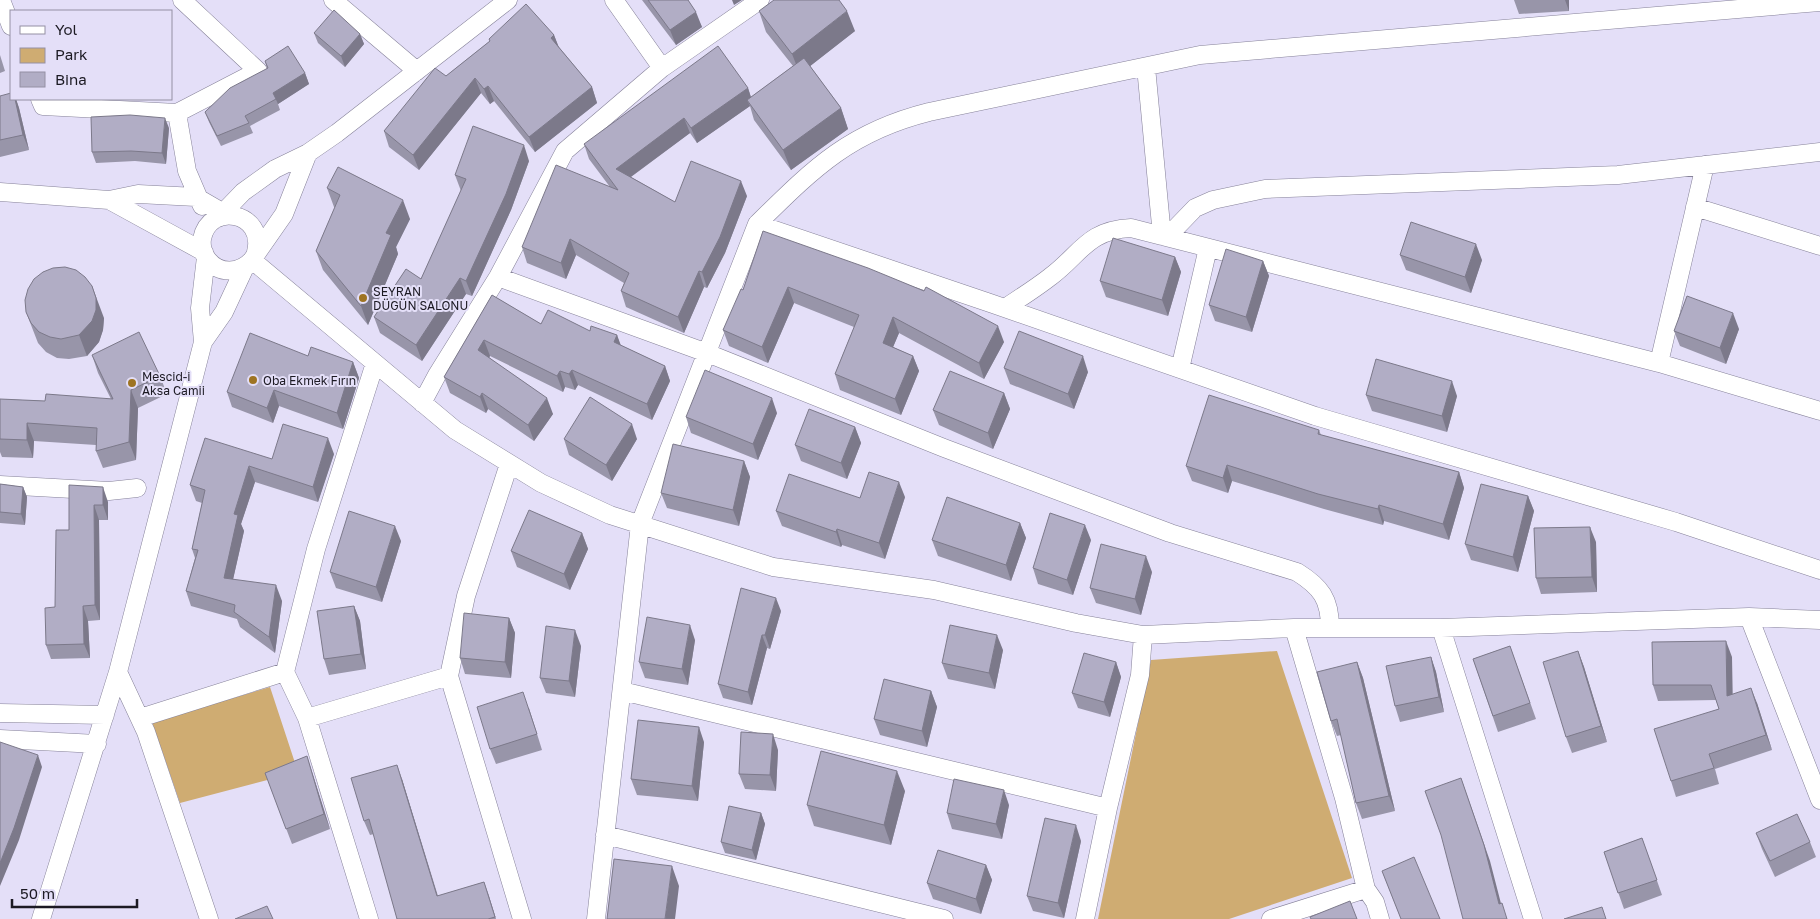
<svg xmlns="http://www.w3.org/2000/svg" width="1820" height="919" font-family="'Golos Text',sans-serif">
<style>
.green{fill:#cfac72}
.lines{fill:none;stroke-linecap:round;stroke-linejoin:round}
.minor-casing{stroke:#868299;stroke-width:19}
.minor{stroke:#fff;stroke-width:18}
.wall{fill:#9895a9}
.shaded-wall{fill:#7c798a}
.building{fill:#b1adc5;stroke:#7c798a}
.poi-dot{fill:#9e7422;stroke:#e4dff8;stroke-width:2}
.labels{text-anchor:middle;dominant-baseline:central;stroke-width:4;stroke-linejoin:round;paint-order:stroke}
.poi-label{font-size:12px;fill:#1c1a23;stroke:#e4dff8;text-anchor:start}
</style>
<rect width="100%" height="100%" fill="#e4dff8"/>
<path class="green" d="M1277 651 1352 878 1229 919H1098L1151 660Z
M270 687 298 772 180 803 152 722Z"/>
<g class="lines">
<defs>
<path id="minor" d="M1 0 11 26
M333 0 417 71
M614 0 662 68
M1146 67 1162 236
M40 99 43 106 177 113 258 71 182 0
M177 113 187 171 202 206
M0 192 109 200 138 194 196 197 227 215
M109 200 204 252
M1695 207 1820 246
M218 218 243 192 275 169 308 153 337 133 508 0
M757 224C813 169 849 132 929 112L1200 55 1820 2
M1167 237 1195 208 1213 200 1265 189 1618 175 1820 152
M256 252C266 212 209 201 202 239 201 246 203 255 208 260 220 275 240 273 252 260L284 214 308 153
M252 260 455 430 541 483 610 515 773 567 934 590 1076 623 1143 635 1294 628H1441L1749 617 1820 620
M498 277 707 353 944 448 1170 533 1297 572C1321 587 1330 599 1330 628
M1005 308C1020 298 1036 288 1050 277 1081 254 1087 230 1131 228L1659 363 1820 411
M203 342 224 312 245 267
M1659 363 1705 165
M1180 369 1208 248
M422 403 437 375 498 277 565 151 662 68 760 0
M509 464 466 596 449 676 522 919
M0 485 109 491 137 488
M1749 617 1820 800
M1294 628 1344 798 1366 889 1375 902 1380 919
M1441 628 1533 919
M118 672 146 732 209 919
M622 691 1108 808
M0 713 105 715
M140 718 285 672
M307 718 449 676
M0 739 97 744
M605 835 944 919
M41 919 118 672 203 342 200 308 206 257
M369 919 307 718 285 672 316 549 375 363
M596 919 640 524 757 224 993 304 1315 416 1676 522 1820 570
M1085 919 1108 808 1140 675 1143 635
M1271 919 1366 889"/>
</defs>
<use href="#minor" class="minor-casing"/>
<use href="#minor" class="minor"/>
</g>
<path class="wall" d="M642 0H688L702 27 676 45Z
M1514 0H1569V11L1519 14Z
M759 11 855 31 810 66 841 108 848 129 791 170 754 120 750 106 697 143 690 133 631 177 675 202 747 196 725 253 707 288 704 287 684 333 626 307 621 291 624 283 576 255 566 279 527 263 522 247 610 187 589 159 584 144 748 88 751 97 793 66 766 32Z
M314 33 360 34 364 44 345 67 318 43Z
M554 35 558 46 592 87 597 103 535 152 494 101 490 104 481 93 419 170 389 147 384 131 446 76 490 41 489 39Z
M0 55 5 71 0 73Z
M265 61 305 73 309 84 278 104 280 110 250 126 253 133 221 146 209 122 205 112 267 69Z
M0 96 11 99H16L19 108 29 150 0 157Z
M169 128 166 164 135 161 96 163 92 152Z
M529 161 511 210 472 296 466 294 422 361 380 333 374 317 421 279 461 191 455 175Z
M327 188 410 219 396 247 398 254 368 325 323 270 316 251 335 207H334Z
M763 231 1004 342 984 379 899 333 893 347 913 356 919 371 901 415 840 390 835 374 854 327 794 303 768 363 729 346 723 330 743 290Z
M1400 255 1482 260 1471 293 1406 270Z
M1175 257 1181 272 1168 316 1106 297 1100 281Z
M1263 261 1269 276 1252 332 1215 321 1209 305Z
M492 295 541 324 617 335 620 345 665 366 670 381 652 420 578 385 575 390 565 387 563 392 490 356 489 357 553 414 534 441 488 409 486 413 450 393 444 377Z
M26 312 104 318 103 330 99 342 87 356 69 359 57 358 46 352 38 343Z
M1739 329 1726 364 1680 346 1674 331Z
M92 355 160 376 167 394 138 408 136 460 103 468 96 451V445L34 441 33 458 2 457 0 452V399L45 401 111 399 98 373Z
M308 356 353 362 359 378 343 429 279 406 273 423 232 407 227 392Z
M1004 368 1088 372 1074 409 1010 384Z
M1004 393 1010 409 993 449 939 425 933 410Z
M1366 395 1457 396 1447 432 1372 411Z
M777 413 758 460 691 433 686 417Z
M855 427 861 443 847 479 801 461 795 445Z
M1319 430 1321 435 1459 472 1464 488 1449 540 1384 521 1383 525 1324 509 1232 481 1228 493 1192 481 1186 466Z
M564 439H637L612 481 569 455Z
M334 454 318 502 255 482 241 524 244 531 233 579 282 601 275 653 240 627 237 619 191 606 186 591 195 558 192 549 202 503 196 501 190 485 272 459Z
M744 461 750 477 739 526 667 508 661 493Z
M0 484 23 487 27 497 25 525 0 523Z
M69 485 108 502V520H99L100 620 88 621 90 658 51 659 46 645 55 607 69 530Z
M1528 496 1534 511 1518 572 1471 560 1465 544Z
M905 497 885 559 842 545 841 547 782 526 776 511 860 498Z
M1020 523 1026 538 1011 581 938 556 932 540Z
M582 533 588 549 570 590 517 567 511 551Z
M1091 540 1073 595 1038 584 1033 568Z
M401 541 382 602 336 588 330 572Z
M1596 542 1597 592 1541 594 1536 578Z
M1152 572 1141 615 1096 603 1090 588Z
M354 606 360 621 366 669 329 675 324 659Z
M781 611 770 649 767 648 752 705 723 698 718 684Z
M509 618 515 633 511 678 465 674 460 658Z
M695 640 688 685 645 678 639 662Z
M581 646 575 697 546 693 540 678Z
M1510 646 1536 719 1498 732 1473 659Z
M1003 650 995 689 948 679 942 663Z
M1578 651 1584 667 1607 742 1572 753 1566 737Z
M1431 657 1436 672 1444 712 1400 722 1395 706Z
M1732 657V694L1757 703 1772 750 1715 769 1719 784 1676 797 1671 781 1719 709 1716 700 1658 701 1653 685Z
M1116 662 1121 677 1110 717 1078 708 1072 693Z
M1357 662 1363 678 1395 811 1362 819 1356 803 1341 735 1337 736 1331 721Z
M931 691 937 707 927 747 880 735 874 719Z
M529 708 542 750 496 764 490 749Z
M704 742 698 801 637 795 631 779Z
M778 750 776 791 745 789 739 774Z
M307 756 312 772 330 829 292 844 265 773Z
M402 779 438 896 484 882 496 919H397L374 834 370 835 364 821Z
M905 791 891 845 814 826 807 805Z
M1009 805 1002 839 952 829 947 813Z
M761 813 765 824 756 860 725 853 721 842Z
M1756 833 1810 842 1816 857 1775 877 1762 849Z
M1642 838 1662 895 1624 909 1604 852Z
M1081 841 1064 918 1033 911 1027 896Z
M986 865 992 880 981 914 933 899 927 883Z
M1382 871 1440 919H1401Z"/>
<path class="shaded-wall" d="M732 0H742L734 5Z
M1565 0H1569V11Z
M847 11 855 31 800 74 792 54Z
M696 12 702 27 676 45 670 30Z
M360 34 364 44 345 67 341 56Z
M554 35 560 50 551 38Z
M305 73 309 84 278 104 273 93Z
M475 78 481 93 419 170 413 155Z
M488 86 494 101 490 104 484 89Z
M592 87 597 103 535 152 529 137Z
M748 88 753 104 747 100 750 106 697 143 691 128Z
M15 99H16L19 108 29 150 23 135Z
M841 108 848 129 791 170 783 150Z
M165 118 169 128 166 164 162 153Z
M684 118 690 133 621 184 616 169Z
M524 145 529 161 511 210 472 296 466 281Z
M741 181 747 196 725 253 707 288 702 272Z
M403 200 410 219 396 247 398 254 368 325 361 306 386 233Z
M570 239 576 255 566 279 561 263Z
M1476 244 1482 260 1471 293 1465 277Z
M1175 257 1181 272 1168 316 1162 300Z
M1263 261 1269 276 1252 332 1246 317Z
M699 271 704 287 684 333 678 317Z
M460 278 466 294 422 361 416 345Z
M92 286 104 318 103 330 99 342 87 356 79 335Z
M788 287 794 303 768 363 762 347Z
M1733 313 1739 329 1726 364 1720 348Z
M893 317 899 333 888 359 883 343Z
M998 326 1004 342 984 379 979 363Z
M617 335 623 351 614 342Z
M484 340 490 356 484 366 478 350Z
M913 356 919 371 901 415 895 399Z
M1083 356 1088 372 1074 409 1068 394Z
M353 362 359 378 343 429 337 413Z
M665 366 670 381 652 420 647 404Z
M572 370 578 385 575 390 569 374Z
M560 371 565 387 563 392 557 376Z
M1452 381 1457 396 1447 432 1442 416Z
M131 390 138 408 136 460 129 442Z
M274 390 279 406 273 423 267 408Z
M482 393 488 409 486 413 480 397Z
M1004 393 1010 409 993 449 988 433Z
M547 398 553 414 534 441 528 425Z
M772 398 777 413 758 460 753 444Z
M27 423 34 441 33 458 27 440Z
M632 424 637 439 612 481 606 465Z
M855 427 861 443 847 479 841 463Z
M328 438 334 454 318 502 313 487Z
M744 461 750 477 739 526 733 510Z
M1227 465 1232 481 1228 493 1223 478Z
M249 466 255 482 241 524 244 531 230 593 224 578 234 514Z
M1459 472 1464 488 1449 540 1443 524Z
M899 482 905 497 885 559 879 543Z
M23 487 27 497 25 525 21 514Z
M103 487 108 502V520L103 505Z
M1528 496 1534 511 1518 572 1513 557Z
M94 505 99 520 100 620 95 605Z
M1379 505 1384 521 1383 525 1378 509Z
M1020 523 1026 538 1011 581 1006 565Z
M1085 525 1091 540 1073 595 1067 580Z
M395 526 401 541 382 602 376 587Z
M1590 527 1596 542 1597 592 1592 577Z
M837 529 842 545 841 547 836 532Z
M582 533 588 549 570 590 564 574Z
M1146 556 1152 572 1141 615 1135 599Z
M276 585 282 601 275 653 269 637Z
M776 598 781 611 770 649 765 635Z
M83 606 88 621 90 658 84 644Z
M354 606 360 621 366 669 361 654Z
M509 618 515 633 511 678 505 662Z
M690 625 695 640 688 685 682 669Z
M575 630 581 646 575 697 569 681Z
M762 635 767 648 752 705 748 692Z
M997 635 1003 650 995 689 989 673Z
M1726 641 1732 657 1733 711 1727 696Z
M1578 651 1584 667 1607 742 1601 726Z
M1431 657 1436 672 1444 712 1439 697Z
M1116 662 1121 677 1110 717 1104 702Z
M1357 662 1363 678 1395 811 1389 796Z
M1751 688 1757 703 1772 750 1766 735Z
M931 691 937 707 927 747 922 731Z
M699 727 704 742 698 801 692 786Z
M773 734 778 750 776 791 770 775Z
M38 755 42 767 19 840 0 886V863Z
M307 756 312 772 330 829 324 814Z
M397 765 402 779 442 911 437 896Z
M897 771 905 791 891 845 884 825Z
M1461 778 1490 861 1505 919 1499 904Z
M1004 790 1009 805 1002 839 996 824Z
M761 813 765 824 756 860 752 850Z
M1076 825 1081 841 1064 918 1058 903Z
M986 865 992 880 981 914 976 899Z
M672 866 679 886 675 919H665Z
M484 882 489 896 496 919 495 917Z"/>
<path class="building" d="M648 0H688L696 12 670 30Z
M774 0H839L847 11 792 54 759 11Z
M526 4 554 35 551 38 592 87 529 137 488 86 484 89 475 78 413 155 384 131 435 68 446 76 490 41 489 39Z
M334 10 360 34 341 56 314 33Z
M288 46 305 73 273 93 276 99 245 116 249 123 217 136 205 112 230 88 268 68 265 61Z
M718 46 748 88 691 128 684 118 616 169 675 202 691 161 741 181 720 237 702 272 699 271 678 317 621 291 629 273 570 239 561 263 522 247 556 165 618 190 584 144Z
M804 58 841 108 783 150 747 100Z
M11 93V99H15L23 135 0 140V96Z
M130 115 165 118 162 153 131 151 92 152 91 117Z
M473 126 524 145 506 194 466 281 460 278 416 345 374 317 406 269 421 279 466 179 455 175Z
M338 167 403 200 386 233 391 235 361 306 316 251 340 195 327 188Z
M1411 222 1476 244 1465 277 1400 255Z
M763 231 868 268 924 291 926 287 998 326 979 363 893 317 883 343 913 356 895 399 835 374 859 315 788 287 762 347 723 330 741 289 743 290Z
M1113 238 1175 257 1162 300 1100 281Z
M1226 249 1263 261 1246 317 1209 305Z
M65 267 76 270 85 277 92 286 96 298V310L92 321 79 335 61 339 50 337 39 332 31 323 26 312 25 300 28 289 34 279 43 272 53 268Z
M492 295 541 324 548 310 590 331 591 326 617 335 614 342 665 366 647 404 572 370 569 374 560 371 557 376 484 340 478 350 547 398 528 425 482 393 480 397 444 377Z
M1687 296 1733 313 1720 348 1674 331Z
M1019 331 1083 356 1068 394 1004 368Z
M139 332 160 376 131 390 129 442 96 451 97 428 27 423V440L0 439V399L45 401 46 394 113 399 92 355Z
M250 333 308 356 311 347 353 362 337 413 274 390 267 408 227 392Z
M1376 359 1452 381 1442 416 1366 395Z
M705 370 772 398 753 444 686 417Z
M950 371 1004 393 988 433 933 410Z
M1209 395 1319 430 1318 434 1459 472 1443 524 1379 505 1378 509 1318 494 1227 465 1223 478 1186 466Z
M590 397 632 424 606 465 564 439Z
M809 409 855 427 841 463 795 445Z
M283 424 328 438 313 487 249 466 234 514 238 515 224 578 276 585 269 637 234 612 235 605 186 591 198 550 192 549 205 490 190 485 205 438 272 459Z
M673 444 744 461 733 510 661 493Z
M869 472 899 482 879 543 837 529 836 532 776 511 789 474 860 498Z
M0 484 23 487 21 514 0 512Z
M1481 484 1528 496 1513 557 1465 544Z
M69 485 103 487V505H94L95 605 83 606 84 644 46 645 45 608 55 607 56 530H69Z
M947 497 1020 523 1006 565 932 540Z
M529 510 582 533 564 574 511 551Z
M349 511 395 526 376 587 330 572Z
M1050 513 1085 525 1067 580 1033 568Z
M1590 527 1592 577 1536 578 1534 528Z
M1101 544 1146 556 1135 599 1090 588Z
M741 588 776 598 765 635H762L748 692 718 684Z
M354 606 361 654 324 659 317 611Z
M464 613 509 618 505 662 460 658Z
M647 617 690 625 682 669 639 662Z
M950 625 997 635 989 673 942 663Z
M546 626 575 630 569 681 540 678Z
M1726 641 1727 696 1751 688 1766 735 1709 754 1714 768 1671 781 1654 729 1719 709 1711 685H1653L1652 642Z
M1510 646 1530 703 1493 716 1473 659Z
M1578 651 1601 726 1566 737 1543 662Z
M1084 653 1116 662 1104 702 1072 693Z
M1431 657 1439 697 1395 706 1386 666Z
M1357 662 1389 796 1356 803 1337 719 1331 721 1317 672Z
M884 679 931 691 922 731 874 719Z
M523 692 537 734 490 749 477 707Z
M638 720 699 727 692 786 631 779Z
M741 732 773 734 770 775 739 774Z
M0 742 38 755 14 828 0 863Z
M821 751 897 771 884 825 807 805Z
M307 756 324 814 286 829 265 773Z
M397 765 437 896 484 882 495 917 488 919H397L369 819 364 821 351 778Z
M1461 778 1484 845 1499 904 1502 903 1507 919H1463L1441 835 1425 791Z
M954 779 1004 790 996 824 947 813Z
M729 806 761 813 752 850 721 842Z
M1797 814 1810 842 1770 861 1756 833Z
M1045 818 1076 825 1058 903 1027 896Z
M1642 838 1657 880 1618 893 1604 852Z
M938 850 986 865 976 899 927 883Z
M1414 857 1440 919H1401L1382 871Z
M614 859 672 866 665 919H607Z
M1350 901 1357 919H1311L1310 917Z
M267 906 273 919H235Z
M1602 907 1606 919H1564Z"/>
<g class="poi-dot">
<circle cx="363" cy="298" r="5"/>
<circle cx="253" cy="380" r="5"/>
<circle cx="132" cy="383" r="5"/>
</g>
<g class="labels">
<g class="poi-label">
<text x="373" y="291">SEYRAN<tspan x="373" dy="14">DÜĞÜN SALONU</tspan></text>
<text x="142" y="376">Mescid-i<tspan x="142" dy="14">Aksa Camii</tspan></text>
<text x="263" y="380">Oba Ekmek Fırın</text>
</g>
</g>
<rect x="10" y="10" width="162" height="90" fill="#e4dff8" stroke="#9490a3"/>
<rect x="20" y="26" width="25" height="8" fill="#ffffff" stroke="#9490a3"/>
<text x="55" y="35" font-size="15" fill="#1c1a23">Yol</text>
<rect x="20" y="48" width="25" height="15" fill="#cfac72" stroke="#9490a3"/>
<text x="55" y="60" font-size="15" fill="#1c1a23">Park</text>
<rect x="20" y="72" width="25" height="15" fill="#b1adc5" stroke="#9490a3"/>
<text x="55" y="85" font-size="15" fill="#1c1a23">Bina</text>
<path d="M12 899v8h125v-8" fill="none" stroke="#1c1a23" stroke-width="2.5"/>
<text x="20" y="899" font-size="15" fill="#1c1a23" stroke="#e4dff8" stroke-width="4" paint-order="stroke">50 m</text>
</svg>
